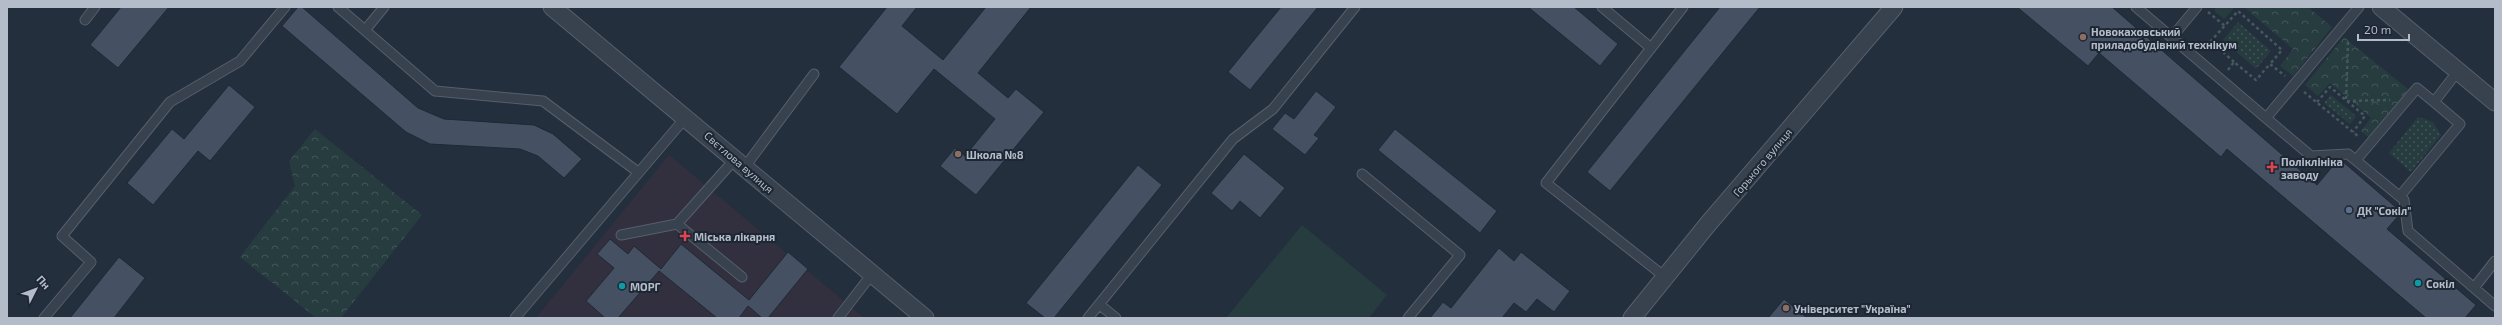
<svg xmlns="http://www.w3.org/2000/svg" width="2502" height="325" font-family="'Exo 2',sans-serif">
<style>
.medical{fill:#32303f}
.grass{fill:url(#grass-dots)}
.park{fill:url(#park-crowns)}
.garden{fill:#263c3f}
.building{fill:#455162;stroke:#1f2835}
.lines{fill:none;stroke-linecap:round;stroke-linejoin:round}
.service-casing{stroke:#565f6c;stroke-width:11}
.minor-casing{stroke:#565f6c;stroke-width:19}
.path{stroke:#44595c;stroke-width:2.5;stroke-dasharray:3 3;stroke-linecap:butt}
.service{stroke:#38414e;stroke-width:9}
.minor{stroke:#38414e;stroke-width:17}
.education-dot{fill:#8d6e63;stroke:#1d2633;stroke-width:1.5}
.health-dot{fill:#e0444e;stroke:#1d2633;stroke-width:1.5}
.service-dot{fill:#5c6f8a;stroke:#1d2633;stroke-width:1.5}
.culture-dot{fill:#0f9aa8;stroke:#1d2633;stroke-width:1.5}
.labels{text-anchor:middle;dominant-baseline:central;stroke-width:4;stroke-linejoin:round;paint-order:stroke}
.poi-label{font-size:11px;font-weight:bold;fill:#b4bcc9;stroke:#1d2633;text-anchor:start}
.street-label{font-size:11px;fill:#b4bcc9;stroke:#1d2633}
</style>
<defs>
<pattern id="grass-dots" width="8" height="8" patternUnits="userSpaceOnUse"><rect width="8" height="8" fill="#263c3f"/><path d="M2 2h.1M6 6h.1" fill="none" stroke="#435659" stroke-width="1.8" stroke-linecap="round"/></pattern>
<pattern id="park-crowns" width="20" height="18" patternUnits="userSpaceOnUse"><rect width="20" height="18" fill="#263c3f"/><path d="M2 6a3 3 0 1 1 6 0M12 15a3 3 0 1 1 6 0" fill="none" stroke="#435659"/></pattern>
</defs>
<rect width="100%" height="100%" fill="#242f3e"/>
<path class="medical" d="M669 155 864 318H536Z"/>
<path class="grass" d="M2238 22 2271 51 2256 69 2223 40Z
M2331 95 2356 116 2350 124 2324 103Z
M2418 117 2433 122 2441 135 2411 172 2389 153Z"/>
<path class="park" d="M2217 7H2235L2224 19 2214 10Z
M2244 7H2308L2332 27 2293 76 2280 66 2293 49Z
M2344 37 2409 90 2369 138 2361 131 2371 118 2330 83 2318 96 2305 85Z
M315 129 422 215 341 318H316L240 257 295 186 289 161Z"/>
<path class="garden" d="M1302 225 1387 295 1369 318H1226Z"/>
<path class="building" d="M121 7H169L118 68 90 45Z
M298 7H302L418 108 444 119 534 125 553 134 582 159 564 178 538 156 520 149 430 144 406 132 282 26Z
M887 7H917L902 26 943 60 986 7H1031L978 73 1008 98 1016 89 1044 112 976 195 940 166 955 148 965 156 995 119 934 69 897 114 839 67Z
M1281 7H1318L1250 90 1228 72Z
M1528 7H1574L1618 44 1600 66Z
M1720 7H1760L1610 191 1587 172Z
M2017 7H2112L2317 185 2337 161 2341 160 2399 210 2400 214 2387 229 2476 305 2465 318H2426L2227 149 2221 157 2099 53 2088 66Z
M229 85 255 107 210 161 198 151 153 205 127 183 172 129 184 139Z
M1316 91 1336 107 1314 135 1319 138 1305 155 1272 129 1285 113 1294 119Z
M1395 129 1497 211 1480 233 1378 150Z
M1244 154 1285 188 1260 218 1240 201 1232 211 1211 193Z
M1138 165 1162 185 1054 318H1045L1026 303Z
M610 239 628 254 634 246 661 269 681 244 749 300 788 252 808 269 768 318H762L748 306 739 318H717L659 271 618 318H605L586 301 614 268 597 254Z
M1499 248 1514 261 1521 252 1570 291 1554 312 1537 299 1526 312 1514 303 1502 318H1430L1443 302 1451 308Z
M119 257 145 278 114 318H70Z
M1784 299 1807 318H1768Z"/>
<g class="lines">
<defs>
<path id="service" d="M338 7 435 91 543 101 638 172
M1602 7 1651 48
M2136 7 2266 118
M2359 7 2266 118 2311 156 2348 154 2404 200 2408 231 2495 306
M85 20 95 7
M366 29 384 7
M2172 37 2197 7
M2356 160 2417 88 2434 102
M744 168 814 74
M1362 174 1460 255 1408 318
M2400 196 2460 124 2434 102 2458 71
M677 224 742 277
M621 235 677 224 735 159
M1665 277 1546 183 1683 7
M2474 288 2495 261
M1100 305 1116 318
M44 318 91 262 62 236 170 102 240 61 285 7
M515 318 686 117
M838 318 872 274
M1088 318 1233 139 1273 109 1355 7"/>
<path id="minor" d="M552 7 925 318
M2381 7 2495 102
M1632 318 1708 224 1894 7"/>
</defs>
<use href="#service" class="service-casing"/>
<use href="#minor" class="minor-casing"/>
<path class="path" d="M2208 12 2225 26
M2348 42 2346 101 2390 100
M2234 62 2211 41 2238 11 2282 50 2270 64
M2228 70 2234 62 2256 80 2270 64 2285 76
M2304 92 2359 137
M2317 102 2330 87 2365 116 2353 132"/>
<use href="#service" class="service"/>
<use href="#minor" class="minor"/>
</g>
<g class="education-dot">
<circle cx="2083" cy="37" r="4"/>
<circle cx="958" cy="154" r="4"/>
<circle cx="1786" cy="308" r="4"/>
</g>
<g class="health-dot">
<path d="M2270 161h4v4h4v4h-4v4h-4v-4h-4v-4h4z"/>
<path d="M683 230h4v4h4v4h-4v4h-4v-4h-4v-4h4z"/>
</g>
<circle class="service-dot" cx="2349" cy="210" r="4"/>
<g class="culture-dot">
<circle cx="2418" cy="283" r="4"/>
<circle cx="622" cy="286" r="4"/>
</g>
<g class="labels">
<g class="poi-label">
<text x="2091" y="31">Новокаховський<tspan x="2091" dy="13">приладобудівний технікум</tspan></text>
<text x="966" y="154">Школа №8</text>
<text x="2281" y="161">Поліклініка<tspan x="2281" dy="13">заводу</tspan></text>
<text x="2357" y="210">ДК "Сокіл"</text>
<text x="694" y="236">Міська лікарня</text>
<text x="2426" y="283">Сокіл</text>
<text x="630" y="286">МОРГ</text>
<text x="1794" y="308">Університет "Україна"</text>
</g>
<g class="street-label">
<text transform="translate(739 162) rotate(41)">Свєтлова вулиця</text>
<text transform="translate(1762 162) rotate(-50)">Горького вулиця</text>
</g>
</g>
<rect width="2502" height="325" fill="none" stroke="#b4bcc9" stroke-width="16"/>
<g transform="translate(36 289) rotate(48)" stroke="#1d2633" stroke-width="3" paint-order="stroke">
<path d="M0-3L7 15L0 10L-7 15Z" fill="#b4bcc9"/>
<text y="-6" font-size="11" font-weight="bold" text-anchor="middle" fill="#b4bcc9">Пн</text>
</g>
<path d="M2358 34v6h51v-6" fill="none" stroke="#b4bcc9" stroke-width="2"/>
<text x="2364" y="34" font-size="12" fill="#b4bcc9" stroke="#1d2633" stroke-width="3" paint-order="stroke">20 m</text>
</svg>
